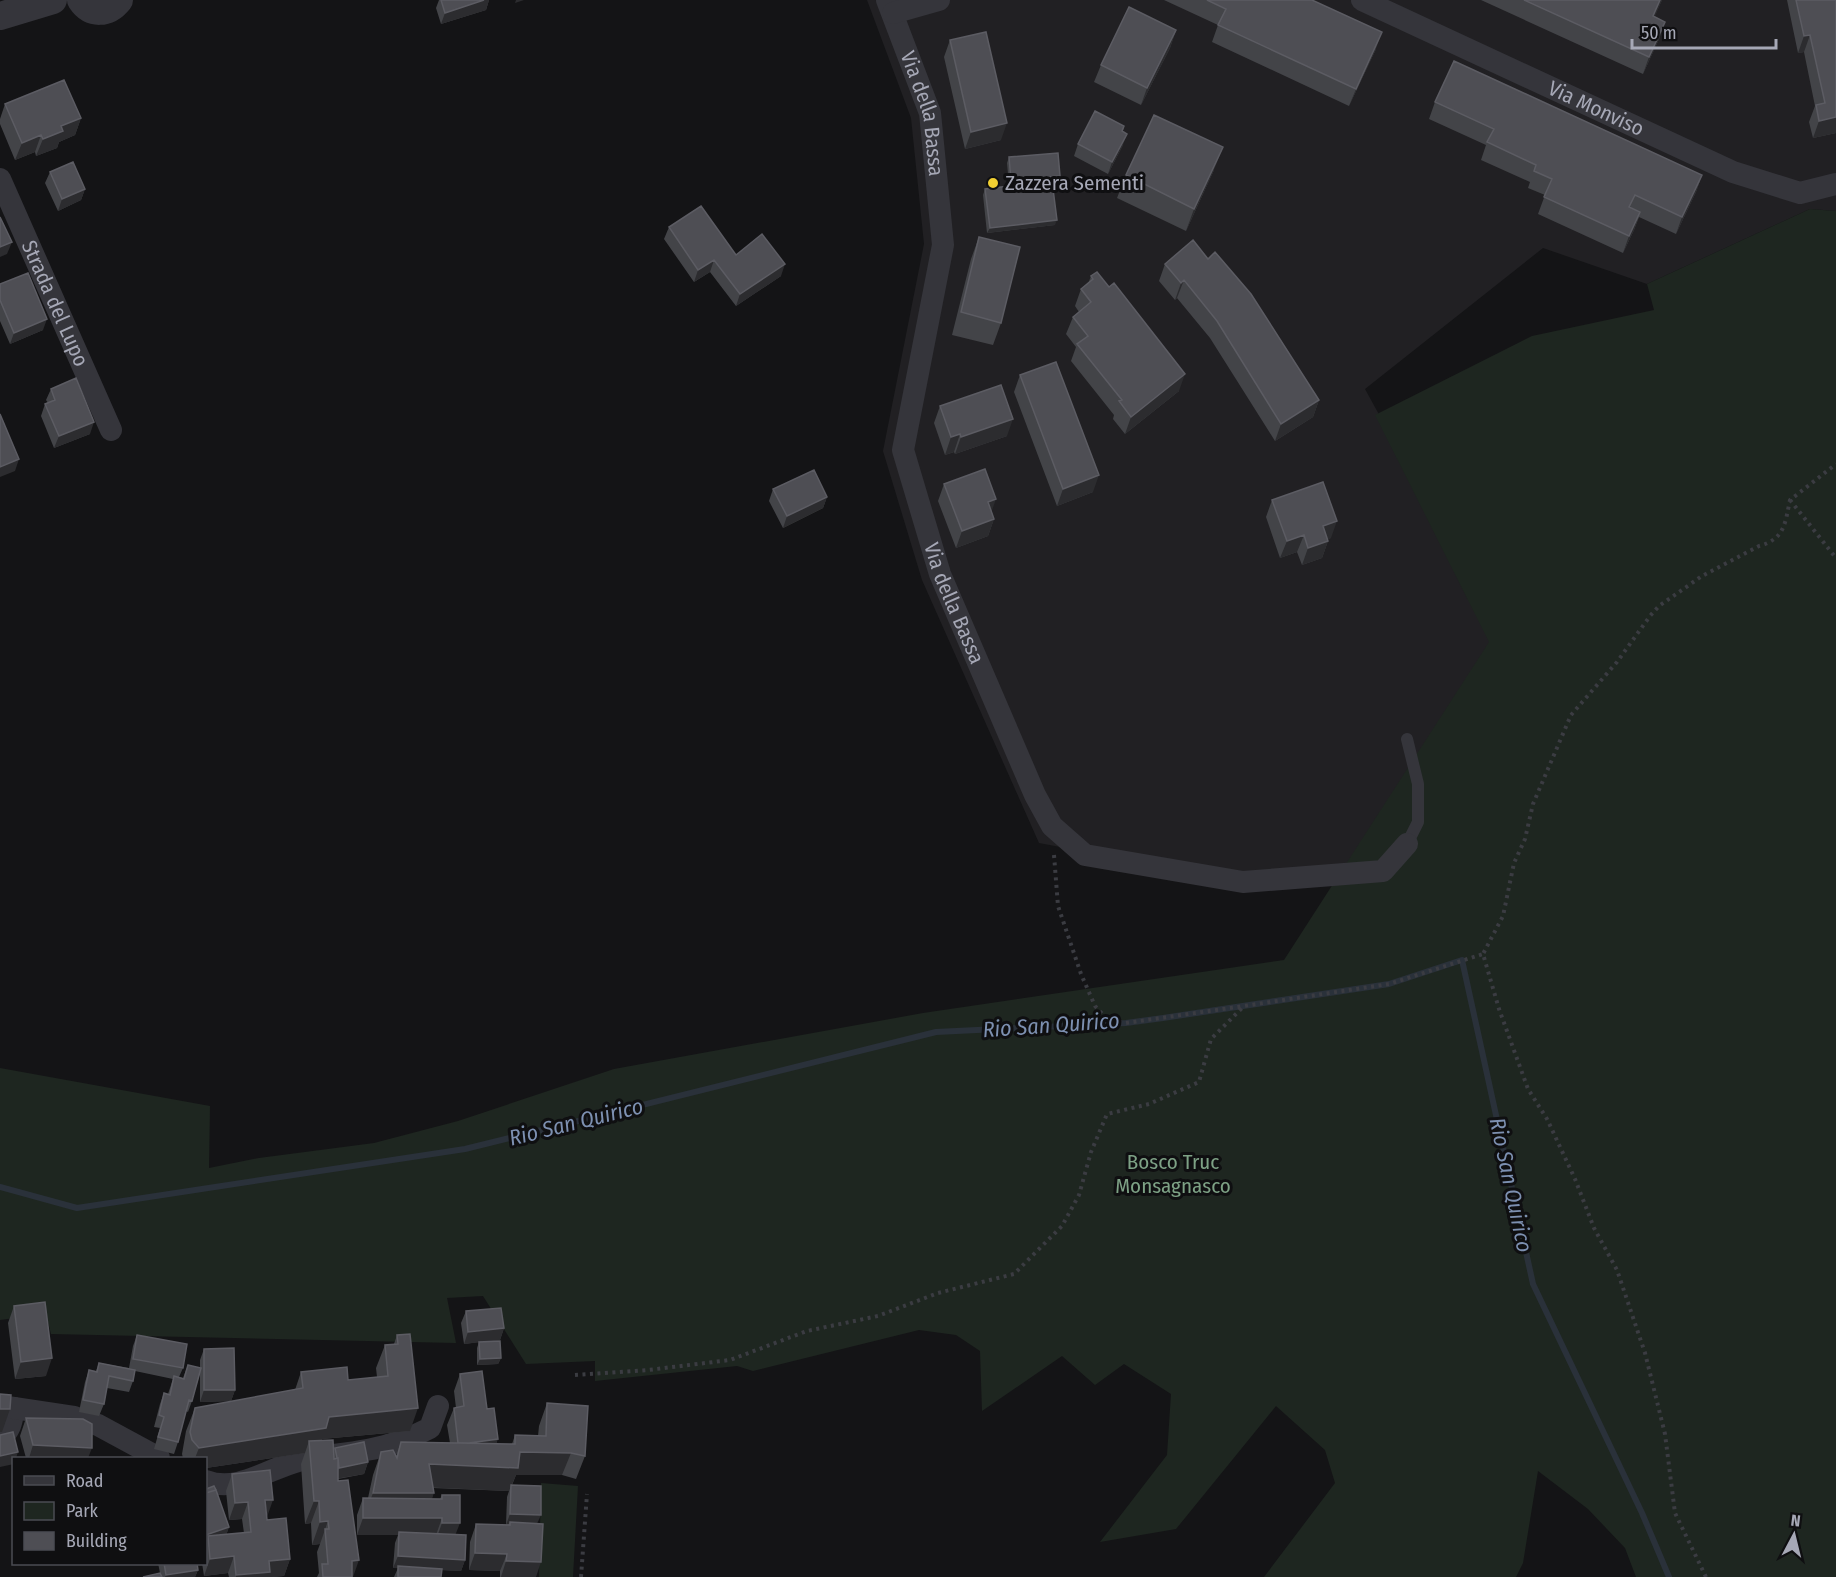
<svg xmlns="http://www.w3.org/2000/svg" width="1836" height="1577" font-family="'Fira Sans Condensed',sans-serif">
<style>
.built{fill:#212023}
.green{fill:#1e2620}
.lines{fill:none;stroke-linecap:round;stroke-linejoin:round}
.stream{stroke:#2a313a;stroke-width:6}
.path{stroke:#3b3c42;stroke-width:4;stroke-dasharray:3 4.5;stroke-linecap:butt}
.service{stroke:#35353b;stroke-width:12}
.minor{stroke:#35353b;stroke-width:22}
.tertiary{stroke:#35353b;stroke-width:28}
.wall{fill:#434448}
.shaded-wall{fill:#2c2c2f}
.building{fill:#4e4e54;stroke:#5c5c63;stroke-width:1.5}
.poi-dot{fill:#f1cf32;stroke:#0f0f11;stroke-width:2}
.labels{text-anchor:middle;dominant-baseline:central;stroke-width:6;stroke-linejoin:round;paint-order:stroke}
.street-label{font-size:21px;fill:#a6a8b6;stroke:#0f0f11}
.poi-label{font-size:21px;fill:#a6a8b6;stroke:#0f0f11;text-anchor:start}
.park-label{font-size:21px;fill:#7da185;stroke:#0f0f11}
.water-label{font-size:22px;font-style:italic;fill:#7d90b1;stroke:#0f0f11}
</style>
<rect width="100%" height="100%" fill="#141416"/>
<path class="built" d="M867 0H1836V211L1810 209 1647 284 1543 248 1365 389 1426 500 1511 640 1420 862 1220 877 1039 843 922 580 883 451 924 244 911 118Z"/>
<path class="green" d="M1810 209 1836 211V1577H1636L1625 1548 1588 1509 1538 1471 1523 1563 1516 1577H1264L1335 1483 1325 1450 1276 1406 1176 1529 1100 1542 1167 1455 1171 1394 1124 1364 1095 1385 1062 1356 982 1411 980 1351 956 1335 919 1330 753 1371 737 1366 595 1381V1361L526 1364 483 1296 447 1298 456 1343 51 1334 46 1314 0 1320V1068L210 1106 209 1168 259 1158 374 1143 458 1121 614 1069 923 1013 1284 960 1489 642 1375 415 1532 336 1654 310 1647 284Z
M541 1483 578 1486 573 1577H539Z"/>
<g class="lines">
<path class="stream" d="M0 1187 77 1208 465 1149 936 1032 1126 1023 1163 1018 1389 984 1462 960 1533 1284 1642 1513 1669 1577"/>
<path class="path" d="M1790 500 1836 558
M1054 855 1058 906 1081 974 1095 1006 1107 1019 1126 1023 1244 1006
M575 1375 648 1370 730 1360 807 1331 878 1316 938 1293 1014 1274 1062 1226 1079 1195 1091 1152 1107 1114 1149 1104 1199 1082 1211 1039 1244 1006 1389 984 1483 954
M581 1577 587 1494
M1706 1577 1675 1513 1665 1434 1645 1353 1617 1270 1594 1228 1575 1179 1547 1119 1528 1089 1499 1009 1483 954 1503 916 1514 863 1525 839 1533 804 1571 715 1617 662 1650 616 1659 606 1702 576 1759 546C1785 539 1785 523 1790 500L1836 464"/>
<path class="service" d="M1407 844 1418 822V784L1407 739"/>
<g class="minor">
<path id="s1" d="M887 0 930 113 943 245 903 450 940 574 1035 795 1052 826 1085 855 1243 882 1383 871 1407 844"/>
<path id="s2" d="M1362 0 1733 172 1800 193 1836 184"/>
<path d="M893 13 939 0"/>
<path id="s3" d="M0 179 111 430"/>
<path d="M0 1406 14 1408C12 1420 11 1431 0 1438"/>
<path d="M14 1408 74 1417 98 1425 159 1458"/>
<path d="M206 1481C237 1493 268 1469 298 1461 327 1454 359 1454 388 1445 403 1441 416 1435 430 1428L438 1406"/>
</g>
<path class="tertiary" d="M81 0C91 15 108 14 119 0
M0 16 53 0"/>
</g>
<path class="wall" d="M439 0H489L486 10 441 24 436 8Z
M1164 0H1312L1376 49 1349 106 1212 42 1218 25Z
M1481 0H1662L1654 17 1665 22 1659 39 1643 74Z
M1787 0H1836V133L1813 138 1809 122 1815 106 1804 52 1798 53Z
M1176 30 1170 48 1141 105 1094 82 1101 65Z
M950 40 1001 140 965 149 944 57Z
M1435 102 1702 175 1696 192 1676 234 1639 217 1634 230 1623 253 1538 214 1545 195 1528 188 1530 182 1481 160 1486 145 1429 119Z
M5 104 81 118 75 135 59 142 57 148 36 156 35 152 15 160 0 124V119Z
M1124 126 1123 131V145L1108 174 1074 156 1078 144Z
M1009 157 1060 176 1058 182H1052L1055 225 987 233 983 195 985 189 1009 186 1007 163Z
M1214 170 1186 231 1117 198 1126 175Z
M50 172 85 189 81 200 58 211 45 183Z
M669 227 736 255 781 276 736 306 710 272 694 282 664 239Z
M979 237 1001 323 993 345 952 335 971 259Z
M1165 264 1319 400 1313 417 1275 441 1210 338 1177 298 1175 300 1159 281Z
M1091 276 1179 391 1125 434 1113 419 1114 415 1071 361 1076 347 1066 334 1073 317 1079 312 1075 306 1081 289 1088 284Z
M0 284 43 330 10 344 0 321Z
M1020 375 1093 492 1057 506 1014 392Z
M51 389 90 434 54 448 41 416 45 404 48 403 46 400Z
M940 406 1007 436 955 454 954 452 945 455 934 423Z
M944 484 991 512 994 519 988 536 956 548 938 501Z
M773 489 827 497 823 508 783 528 769 501Z
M1272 500 1331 538 1327 539 1328 541 1322 558 1302 565 1297 552 1280 558 1266 517Z
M14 1306 46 1376 15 1379 8 1323Z
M466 1311 504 1328 500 1340 480 1342 501 1358 498 1364 477 1365V1348L479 1342 464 1344 461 1323Z
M137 1335 183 1368 179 1377 183 1378 188 1365 200 1368V1360L204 1349 235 1390 231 1401 200 1402V1373L192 1401 188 1412 186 1411 178 1442 174 1454 154 1449 160 1428 154 1427 160 1404 164 1393 168 1394 173 1379 135 1371 133 1381 129 1392 107 1388 104 1404 99 1416 79 1412 85 1382 89 1370 96 1371 99 1363 129 1368 133 1346Z
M397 1335 410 1431 322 1439 321 1440 334 1452 335 1448 368 1462 364 1474 338 1479 353 1577H317L319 1573 317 1552 320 1544 312 1545 311 1523 305 1524 301 1464 305 1453 206 1468V1458H183L182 1454 186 1431 195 1408 295 1390 301 1372 348 1380 377 1377 376 1368 385 1345 394 1344Z
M460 1374 487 1409 497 1444H512L515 1435 538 1436 539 1426 547 1403 585 1456 576 1479 562 1475H516L512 1485 537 1523 536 1577H500V1571L469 1570 470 1542 476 1524 506 1525 507 1497 509 1491 433 1488 432 1499H440L442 1495 455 1535 465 1560 461 1571 442 1570 441 1577H394L398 1568H393L395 1543 398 1535H357V1515L363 1498H368L373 1475 381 1452 396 1456 401 1442 450 1443 447 1425 454 1408H456L454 1391Z
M26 1418 88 1458H26L20 1436Z
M232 1474 266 1517 267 1520 290 1559 284 1576 271 1577H229L228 1573 204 1576 202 1563H206V1489L229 1527 226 1535 244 1533 242 1519 229 1520 226 1491Z
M158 1563H197L198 1570 195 1577H143L160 1573Z"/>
<path class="shaded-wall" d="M484 0H489L486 10 441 24 445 13Z
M516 0H524L515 3Z
M1660 0H1662L1660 5 1647 34 1653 16Z
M1665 22 1659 39 1643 74 1649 57Z
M1176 30 1170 48 1141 105 1147 88Z
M1382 32 1376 49 1349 106 1356 89Z
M1810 35 1804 52 1798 53 1804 36Z
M1836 117V133L1813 138 1819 121Z
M81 118 75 135 59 142 57 148 36 156 43 139 61 126Z
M1007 123 1001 140 965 149 971 132Z
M1127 134 1123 145 1108 174 1112 162Z
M41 135 35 152 15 160 22 143Z
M1223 147 1214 170 1186 231 1194 209Z
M1702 175 1696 192 1676 234 1682 217Z
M1060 176 1058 182 1009 186 1011 180Z
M85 189 81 200 58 211 62 199Z
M1640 212 1634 230 1623 253 1629 236Z
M1057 220 1055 225 987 233 990 228Z
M12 242 7 254 0 257V247Z
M714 260 710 272 694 282 698 270Z
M785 264 781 276 736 306 740 294Z
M1184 280 1177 298 1175 300 1181 283Z
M47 319 43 330 10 344 14 333Z
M1185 374 1179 391 1125 434 1131 417Z
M1319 400 1313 417 1275 441 1281 424Z
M1013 419 1007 436 955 454 961 437Z
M94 422 90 434 54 448 59 436Z
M960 434 954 452 945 455 951 437Z
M19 459 15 471 0 477V467Z
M1099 475 1093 492 1057 506 1063 489Z
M827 497 823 508 783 528 787 516Z
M996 499 990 516 988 502Z
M994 519 988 536 956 548 962 531Z
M1337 521 1331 538 1316 543 1323 526Z
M1304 535 1297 552 1280 558 1287 541Z
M1328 541 1322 558 1302 565 1308 548Z
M504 1328 500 1340 464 1344 468 1332Z
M52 1358 46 1376 15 1379 21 1362Z
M501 1358 498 1364 477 1365 480 1359Z
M204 1390H235L231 1401 200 1402Z
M418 1408 410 1431 322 1439 318 1451 309 1441 305 1453 206 1468V1458H195L199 1448 329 1417Z
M0 1409H10L2 1432H0Z
M498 1439 492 1456 458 1444Z
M33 1445 92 1448 88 1458H29Z
M18 1452 16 1458H14V1464L0 1467V1456Z
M520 1452 571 1453 562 1475H516L509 1491 421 1487 429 1464Z
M368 1462 364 1474 335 1479 339 1468Z
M373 1493H434L426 1515H365Z
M265 1500H273L267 1517Z
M314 1501H319L311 1523 305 1524Z
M248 1502 242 1519 229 1520 235 1503Z
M510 1514 541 1515 536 1526 510 1522 508 1525H506Z
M363 1518H442L436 1535 399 1532 398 1535H357Z
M328 1521 320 1544 312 1545 320 1522Z
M442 1523H460L453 1541 436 1540Z
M229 1527 223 1544 208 1536 206 1542V1535Z
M475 1553 507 1554 500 1571 469 1570Z
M234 1556 228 1573 204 1576 210 1559Z
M398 1556 465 1560 461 1571 393 1568Z
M290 1559 284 1576 271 1577H236V1575L269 1561Z
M359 1560 353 1577H346L352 1561Z
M506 1561 541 1562 536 1577H501Z
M198 1570 195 1577H165L166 1575Z"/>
<path class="building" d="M441 0H484L445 13Z
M1207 0H1312L1382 32 1356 89 1218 25 1226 9Z
M1524 0H1660L1653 16 1665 22 1649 57Z
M1796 0H1836V117L1819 121 1816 105 1825 103 1810 35 1804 36Z
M1129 7 1176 30 1147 88 1101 65Z
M986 32 1007 123 971 132 950 40Z
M1454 61 1702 175 1682 217 1635 195 1629 207 1640 212 1629 236 1544 197 1552 179 1534 171 1536 165 1487 142 1494 129 1435 102Z
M64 80 81 118 61 126 63 131 43 139 41 135 22 143 5 104Z
M1095 111 1124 126 1122 131 1127 134 1112 162 1078 144Z
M1154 115 1223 147 1194 209 1126 175Z
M1058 153 1060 176 1011 180 1009 157Z
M73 162 85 189 62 199 50 172Z
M1052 181 1057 220 990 228 985 189Z
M701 206 736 255 762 234 785 264 740 294 714 260 698 270 669 227Z
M0 217 12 242 0 247Z
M979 237 1020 247 1001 323 961 312Z
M1193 240 1208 259 1215 252 1251 294 1319 400 1281 424 1217 321 1184 280 1181 283 1165 264Z
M1097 272 1109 287 1114 283 1185 374 1131 417 1119 401 1122 400 1077 344 1088 336 1073 317 1091 302 1081 289 1093 279 1091 276Z
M28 273 47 319 14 333 0 300V284Z
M1056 362 1099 475 1063 489 1020 375Z
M76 378 94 422 59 436 45 404 55 400 51 389Z
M1001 385 1013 419 961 437 960 434 951 437 940 406Z
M0 414 19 459 0 467Z
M985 469 996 499 988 502 994 519 962 531 944 484Z
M814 470 827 497 787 516 773 489Z
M1323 482 1337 521 1323 526 1328 541 1308 548 1304 535 1287 541 1272 500Z
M45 1302 52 1358 21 1362 14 1306Z
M501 1308 504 1328 468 1332 466 1311Z
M410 1334 418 1408 329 1417 326 1428 199 1448 192 1440 190 1432 195 1408 303 1388 301 1372 347 1367 348 1380 388 1376 385 1345 398 1344 397 1335Z
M137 1335 187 1344 183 1368 133 1359Z
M500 1341 501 1358 480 1359 479 1342Z
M234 1348 235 1390H204V1349Z
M99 1363 135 1370 133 1381 109 1376 104 1404 83 1400 89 1370 97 1372Z
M188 1365 201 1368 192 1401 189 1400 178 1442 158 1437 164 1417 159 1415 164 1393 170 1395 174 1376 184 1379Z
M482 1371 487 1409 494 1408 498 1439 469 1443H458L454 1408 464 1406 460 1374Z
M0 1394 11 1395 10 1409H0Z
M547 1403 588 1406 585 1456 571 1453 520 1452 518 1468 429 1464 434 1493H373L381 1452 393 1450 397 1458 401 1442 515 1444V1435L546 1436Z
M26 1418 83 1419 92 1424V1448L33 1445Z
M13 1432 18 1452 0 1456V1435Z
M333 1440 334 1459 338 1458V1481L348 1480 359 1560 352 1561V1577H323L322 1564H328L325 1529H329L328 1521 320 1522 319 1501H314L309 1441Z
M364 1442 368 1462 339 1468 338 1458H337L335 1448Z
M270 1470 273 1500H265L267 1520 286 1518 290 1559 269 1561 270 1572 236 1575 234 1556 210 1559 208 1536 251 1532 248 1502 235 1503 232 1474Z
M511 1485 541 1486V1515L510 1514Z
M214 1486 216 1490 206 1493V1489Z
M216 1490 229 1527 206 1535V1491V1493Z
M442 1495H460V1523H442V1518H363V1498L442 1499Z
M510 1522 543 1524 541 1562 506 1561 507 1554 475 1553 476 1524 510 1525Z
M399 1532 466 1535 465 1560 398 1556Z
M164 1563H197L198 1570 166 1575Z
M398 1566 442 1569 441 1577H398Z
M160 1573 162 1577H143Z"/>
<circle class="poi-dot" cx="993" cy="183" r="6"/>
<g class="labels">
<g class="street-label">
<text stroke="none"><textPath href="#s2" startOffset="258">Via Monviso</textPath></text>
<text stroke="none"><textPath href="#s1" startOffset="120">Via della Bassa</textPath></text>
<text stroke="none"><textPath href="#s3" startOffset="136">Strada del Lupo</textPath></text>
<text stroke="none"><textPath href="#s1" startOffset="624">Via della Bassa</textPath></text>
</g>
<g class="poi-label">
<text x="1005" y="183">Zazzera Sementi</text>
</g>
<g class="park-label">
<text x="1173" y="1162">Bosco Truc<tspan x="1173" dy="24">Monsagnasco</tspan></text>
</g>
<g class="water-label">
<text transform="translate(1051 1025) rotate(-4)">Rio San Quirico</text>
<text transform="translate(576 1122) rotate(-14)">Rio San Quirico</text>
<text transform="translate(1511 1185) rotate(78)">Rio San Quirico</text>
</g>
</g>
<rect x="12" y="1457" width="195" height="108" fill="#0f0f11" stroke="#4b4c53" stroke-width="1.5"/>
<rect x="24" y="1476" width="30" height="9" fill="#35353b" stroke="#4b4c53" stroke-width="1.5"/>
<text x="66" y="1487" font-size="18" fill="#a6a8b6">Road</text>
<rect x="24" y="1502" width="30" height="18" fill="#1e2620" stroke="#4b4c53" stroke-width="1.5"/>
<text x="66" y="1517" font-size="18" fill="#a6a8b6">Park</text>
<rect x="24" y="1532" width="30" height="18" fill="#4e4e54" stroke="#4b4c53" stroke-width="1.5"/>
<text x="66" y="1547" font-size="18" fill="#a6a8b6">Building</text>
<g transform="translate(1794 1535) rotate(7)" stroke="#0f0f11" stroke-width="4.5" paint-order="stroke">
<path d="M0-4.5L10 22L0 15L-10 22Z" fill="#a6a8b6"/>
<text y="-9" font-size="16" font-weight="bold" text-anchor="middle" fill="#a6a8b6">N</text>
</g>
<path d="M1632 39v9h144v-9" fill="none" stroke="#a6a8b6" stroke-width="3"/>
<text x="1641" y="39" font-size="18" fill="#a6a8b6" stroke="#0f0f11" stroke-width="4.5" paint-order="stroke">50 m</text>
</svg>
